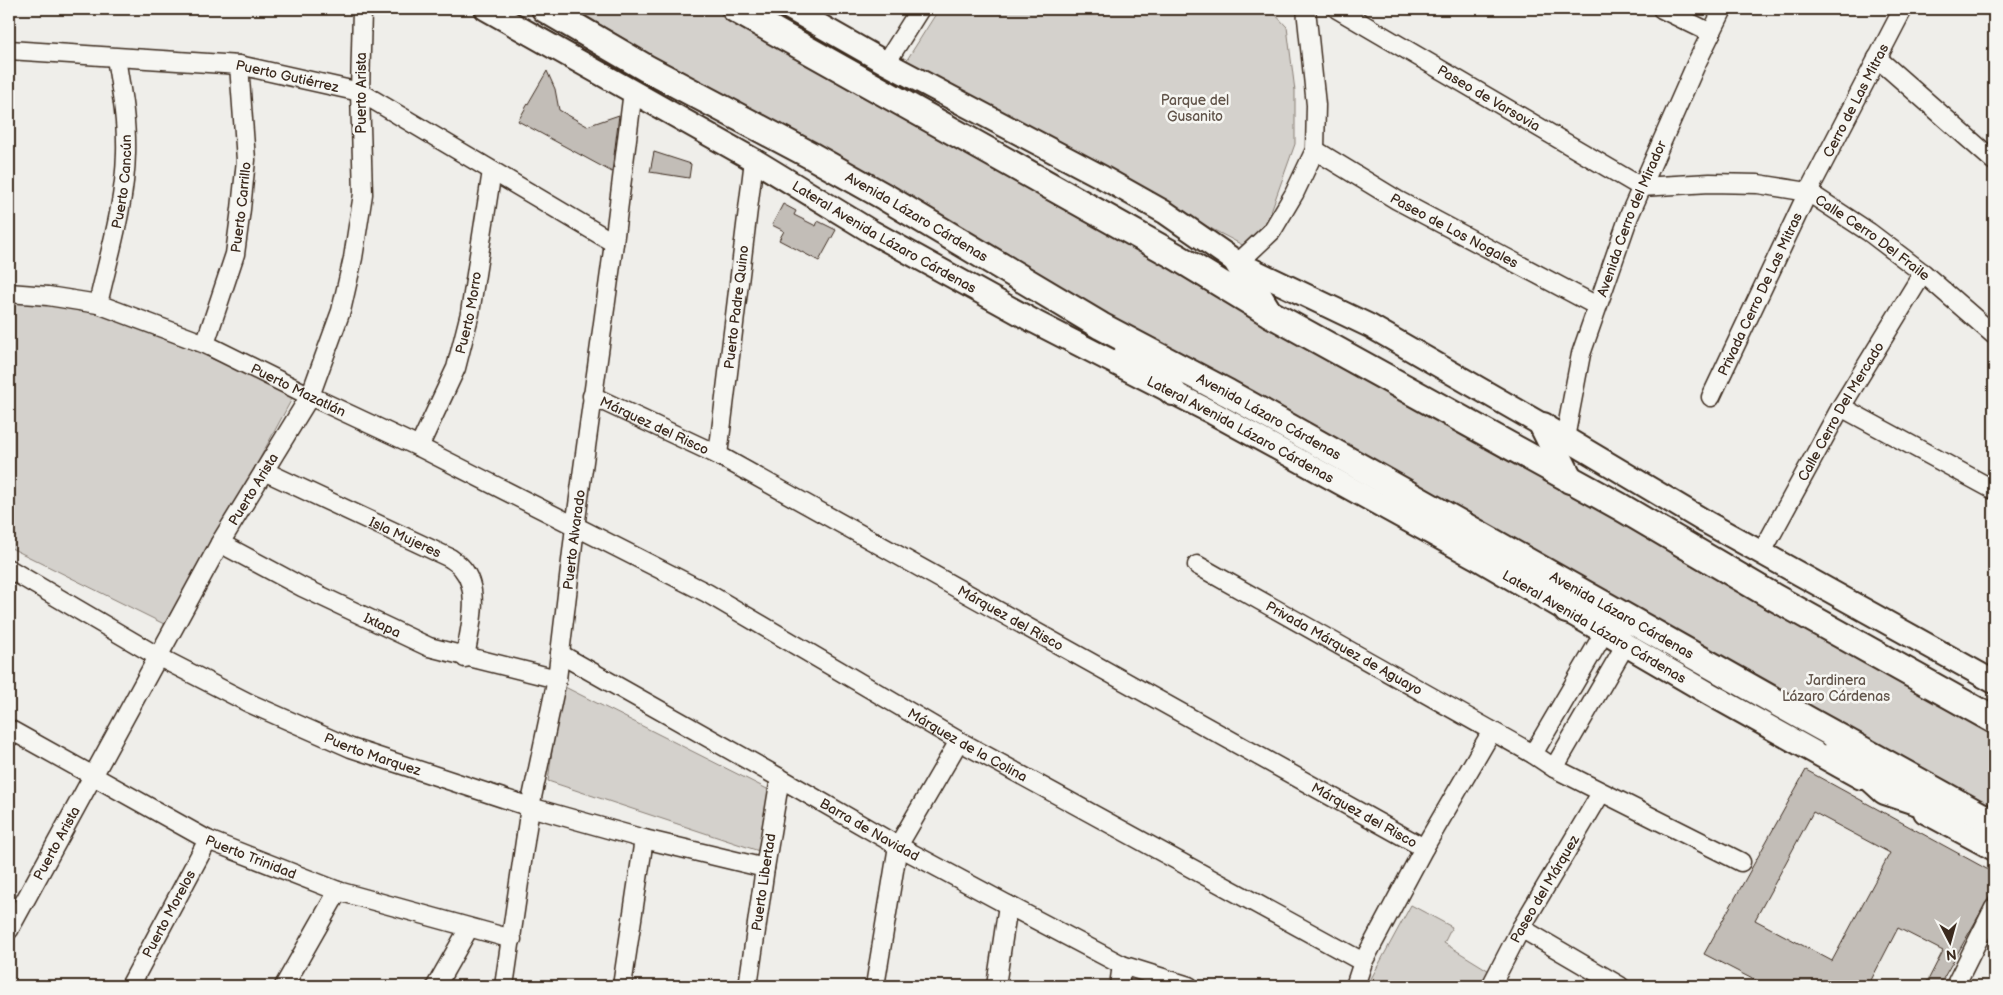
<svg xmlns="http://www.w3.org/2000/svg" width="2003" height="995" font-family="'Balsamiq Sans',sans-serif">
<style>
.green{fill:#d4d1cc;stroke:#887e75}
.building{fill:#c2bdb7;stroke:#3b2a1e;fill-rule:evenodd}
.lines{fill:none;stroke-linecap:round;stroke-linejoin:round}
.minor-casing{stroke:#3b2a1e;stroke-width:21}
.major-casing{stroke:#3b2a1e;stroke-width:26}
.highway-casing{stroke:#3b2a1e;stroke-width:30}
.minor{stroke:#f6f6f2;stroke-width:18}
.major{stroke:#f6f6f2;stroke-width:22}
.highway{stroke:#f6f6f2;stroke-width:26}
.labels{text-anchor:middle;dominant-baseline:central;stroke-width:5;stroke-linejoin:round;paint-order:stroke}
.street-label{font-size:14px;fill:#3b2a1e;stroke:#f6f6f2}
.park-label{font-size:14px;fill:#61544a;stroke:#f6f6f2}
</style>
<rect width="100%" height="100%" fill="#efeeea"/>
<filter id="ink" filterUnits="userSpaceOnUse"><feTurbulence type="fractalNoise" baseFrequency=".02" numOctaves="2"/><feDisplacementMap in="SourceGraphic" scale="10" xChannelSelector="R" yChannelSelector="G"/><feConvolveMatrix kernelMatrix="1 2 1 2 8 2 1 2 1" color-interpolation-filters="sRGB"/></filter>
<g filter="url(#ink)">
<path class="green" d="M575 9H725L1994 726V821L770 127Z
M939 9H1270L1287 27 1295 91V144L1265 228 1250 249 903 66Z
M9 298 78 305 188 348 294 395 219 534 164 624 9 547Z
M561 685 775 793 762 852 548 781Z
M1411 905 1452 927 1444 943 1491 972 1482 986H1367Z"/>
<path class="building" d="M547 71 555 89 559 110 587 126 619 115 612 172 518 121Z
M654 152 691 164 689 178 650 172Z
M783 204 796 211 794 215 816 226 818 221 836 230 819 261 779 240 784 231 772 225Z
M1806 770 1994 873V889L1939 986H1925L1943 951 1898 928 1868 986H1766L1704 954ZM1813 812 1890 853 1832 961 1755 920Z"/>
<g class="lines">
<defs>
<g id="minor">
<path id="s1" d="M1337 9 1641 187 1710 183 1758 184 1808 192 1869 232 1923 273 1994 335"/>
<path d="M1662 9 1711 33"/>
<path id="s2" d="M9 50 239 65 360 92 614 243"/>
<path d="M1877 58 1994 161"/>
<path d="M886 63 920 9"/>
<path id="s3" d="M1315 150 1397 200 1597 306"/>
<path d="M1238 263 1272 231 1294 194 1315 150 1316 105 1306 9"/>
<path id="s4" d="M9 293 48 296 98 304 205 344 310 396 419 447 707 593 959 741 1363 962"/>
<path id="s5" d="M98 304C109 255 125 204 126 153 127 121 121 89 116 58"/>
<path id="s6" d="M205 344 235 254 241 209 246 160 239 65"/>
<path id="s7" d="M592 396 718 455 1424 848"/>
<path id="s8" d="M1711 397 1808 192 1903 9"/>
<path d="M1841 407 1994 490"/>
<path id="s9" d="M1565 438 1581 354 1629 216 1697 62 1723 9"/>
<path id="s10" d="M419 447 456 368 470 313 492 171"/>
<path id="s11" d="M718 455 754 160"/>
<path id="s12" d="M264 471 450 558C454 561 459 564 462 568 482 591 469 631 465 658"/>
<path id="s13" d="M220 543 302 587 429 647 557 679"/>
<path id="s14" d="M1762 552 1841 407 1923 273"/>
<path id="s15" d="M1197 565 1533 754 1554 768 1741 862"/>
<path id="s16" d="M9 569 157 656 249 703 351 748 530 807 644 839 765 868"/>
<path id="s17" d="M560 654 780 778 898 846 1008 905 1122 965 1189 986"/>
<path id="s18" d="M9 729 208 840 338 891 512 939"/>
<path d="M1533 754 1605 631"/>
<path d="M1554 768 1626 644"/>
<path d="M1521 928 1620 986"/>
<path id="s19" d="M9 930 220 543 310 396 341 311 353 258 363 194 360 92 362 9"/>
<path id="s20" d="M130 986 208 840"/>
<path d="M284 986 338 891"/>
<path d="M436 986 469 928"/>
<path id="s21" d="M504 986 530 807 557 679 575 527 614 243 633 91"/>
<path d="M622 986 644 839"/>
<path id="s22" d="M748 986 765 868 780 778"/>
<path d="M875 986 898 846 959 741"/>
<path d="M996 986 1008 905"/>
<path d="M1119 986 1122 965"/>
<path d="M1355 986 1363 962 1424 848 1492 731"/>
<path id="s23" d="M1491 986 1521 928 1601 793"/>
<path d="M1955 986 1994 908"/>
</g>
<g id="major">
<path id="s24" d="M486 9 754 160 872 232 1035 322 1213 413 1475 557 1710 694 1861 778"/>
<path d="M791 9 886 63 1102 177 1166 213 1238 263 1370 326 1565 438 1706 522 1994 682"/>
<path d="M1925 812 1994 849"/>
</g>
<g id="highway">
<path id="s25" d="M545 9 646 68 812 156 885 197 1101 326 1228 393 1353 463 1808 720 1994 823"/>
<path d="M735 9 1177 257 1269 313 1619 506 1772 596 1994 720"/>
<path d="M1238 263 1266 308"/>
<path d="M1128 351 1173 392"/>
<path d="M1543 426 1570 480"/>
<path d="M1567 610 1621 625"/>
<path d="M1838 748 1885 791 1954 814"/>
</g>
</defs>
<use href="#minor" class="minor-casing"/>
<use href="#major" class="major-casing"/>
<use href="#highway" class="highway-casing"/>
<use href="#minor" class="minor"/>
<use href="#major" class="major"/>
<use href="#highway" class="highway"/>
</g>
</g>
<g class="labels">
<g class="street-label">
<text stroke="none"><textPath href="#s2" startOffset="280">Puerto Gutiérrez</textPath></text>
<text transform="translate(361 93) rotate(-90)">Puerto Arista</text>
<text stroke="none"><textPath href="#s1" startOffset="176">Paseo de Varsovia</textPath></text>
<text stroke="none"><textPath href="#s8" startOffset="330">Cerro de Las Mitras</textPath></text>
<text stroke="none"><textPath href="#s5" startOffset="125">Puerto Cancún</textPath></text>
<text stroke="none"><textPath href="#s6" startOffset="142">Puerto Carrillo</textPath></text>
<text stroke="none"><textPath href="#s25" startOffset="426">Avenida Lázaro Cárdenas</textPath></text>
<text stroke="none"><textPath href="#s9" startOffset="230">Avenida Cerro del Mirador</textPath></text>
<text stroke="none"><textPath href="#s3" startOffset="161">Paseo de Los Nogales</textPath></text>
<text stroke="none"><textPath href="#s24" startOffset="459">Lateral Avenida Lázaro Cárdenas</textPath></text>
<text stroke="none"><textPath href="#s1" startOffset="599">Calle Cerro Del Fraile</textPath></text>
<text stroke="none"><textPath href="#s8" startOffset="114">Privada Cerro De Las Mitras</textPath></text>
<text stroke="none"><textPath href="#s11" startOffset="149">Puerto Padre Quino</textPath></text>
<text stroke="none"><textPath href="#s10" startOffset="144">Puerto Morro</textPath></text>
<text stroke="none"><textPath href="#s4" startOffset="308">Puerto Mazatlán</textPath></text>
<text stroke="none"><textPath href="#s14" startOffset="161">Calle Cerro Del Mercado</textPath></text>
<text stroke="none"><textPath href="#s25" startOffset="831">Avenida Lázaro Cárdenas</textPath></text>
<text stroke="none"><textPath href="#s7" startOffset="69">Márquez del Risco</textPath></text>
<text stroke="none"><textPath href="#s24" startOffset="864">Lateral Avenida Lázaro Cárdenas</textPath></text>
<text stroke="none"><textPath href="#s19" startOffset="504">Puerto Arista</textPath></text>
<text stroke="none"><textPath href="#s12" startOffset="156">Isla Mujeres</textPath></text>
<text stroke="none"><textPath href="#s21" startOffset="452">Puerto Alvarado</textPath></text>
<text stroke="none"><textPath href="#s25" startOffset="1236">Avenida Lázaro Cárdenas</textPath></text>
<text stroke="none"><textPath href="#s7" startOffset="474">Márquez del Risco</textPath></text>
<text stroke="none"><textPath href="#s13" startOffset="182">Ixtapa</textPath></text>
<text stroke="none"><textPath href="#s24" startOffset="1269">Lateral Avenida Lázaro Cárdenas</textPath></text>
<text stroke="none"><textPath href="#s15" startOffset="169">Privada Márquez de Aguayo</textPath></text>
<text stroke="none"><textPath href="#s4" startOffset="1066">Márquez de la Colina</textPath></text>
<text stroke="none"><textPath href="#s16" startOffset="409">Puerto Marquez</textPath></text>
<text stroke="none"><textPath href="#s7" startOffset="879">Márquez del Risco</textPath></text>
<text stroke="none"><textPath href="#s17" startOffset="356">Barra de Navidad</textPath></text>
<text stroke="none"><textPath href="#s19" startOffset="99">Puerto Arista</textPath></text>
<text stroke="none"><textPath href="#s18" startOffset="274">Puerto Trinidad</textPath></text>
<text stroke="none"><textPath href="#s22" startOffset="105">Puerto Libertad</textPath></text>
<text stroke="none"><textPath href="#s23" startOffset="111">Paseo del Márquez</textPath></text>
<text stroke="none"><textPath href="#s20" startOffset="82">Puerto Morelos</textPath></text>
</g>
<g class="park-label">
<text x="1195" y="100">Parque del<tspan x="1195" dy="16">Gusanito</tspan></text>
<text x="1836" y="680">Jardinera<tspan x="1836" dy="16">Lázaro Cárdenas</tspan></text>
</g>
</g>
<rect width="2003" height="995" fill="none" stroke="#f6f6f2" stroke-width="30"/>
<rect x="15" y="15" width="1973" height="965" fill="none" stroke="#3b2a1e" stroke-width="2" filter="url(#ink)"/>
<g transform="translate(1950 942) rotate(174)" stroke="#f6f6f2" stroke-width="4" paint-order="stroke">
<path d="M0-4L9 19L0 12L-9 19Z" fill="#3b2a1e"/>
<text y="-8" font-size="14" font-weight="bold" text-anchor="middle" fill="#3b2a1e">N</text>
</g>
</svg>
